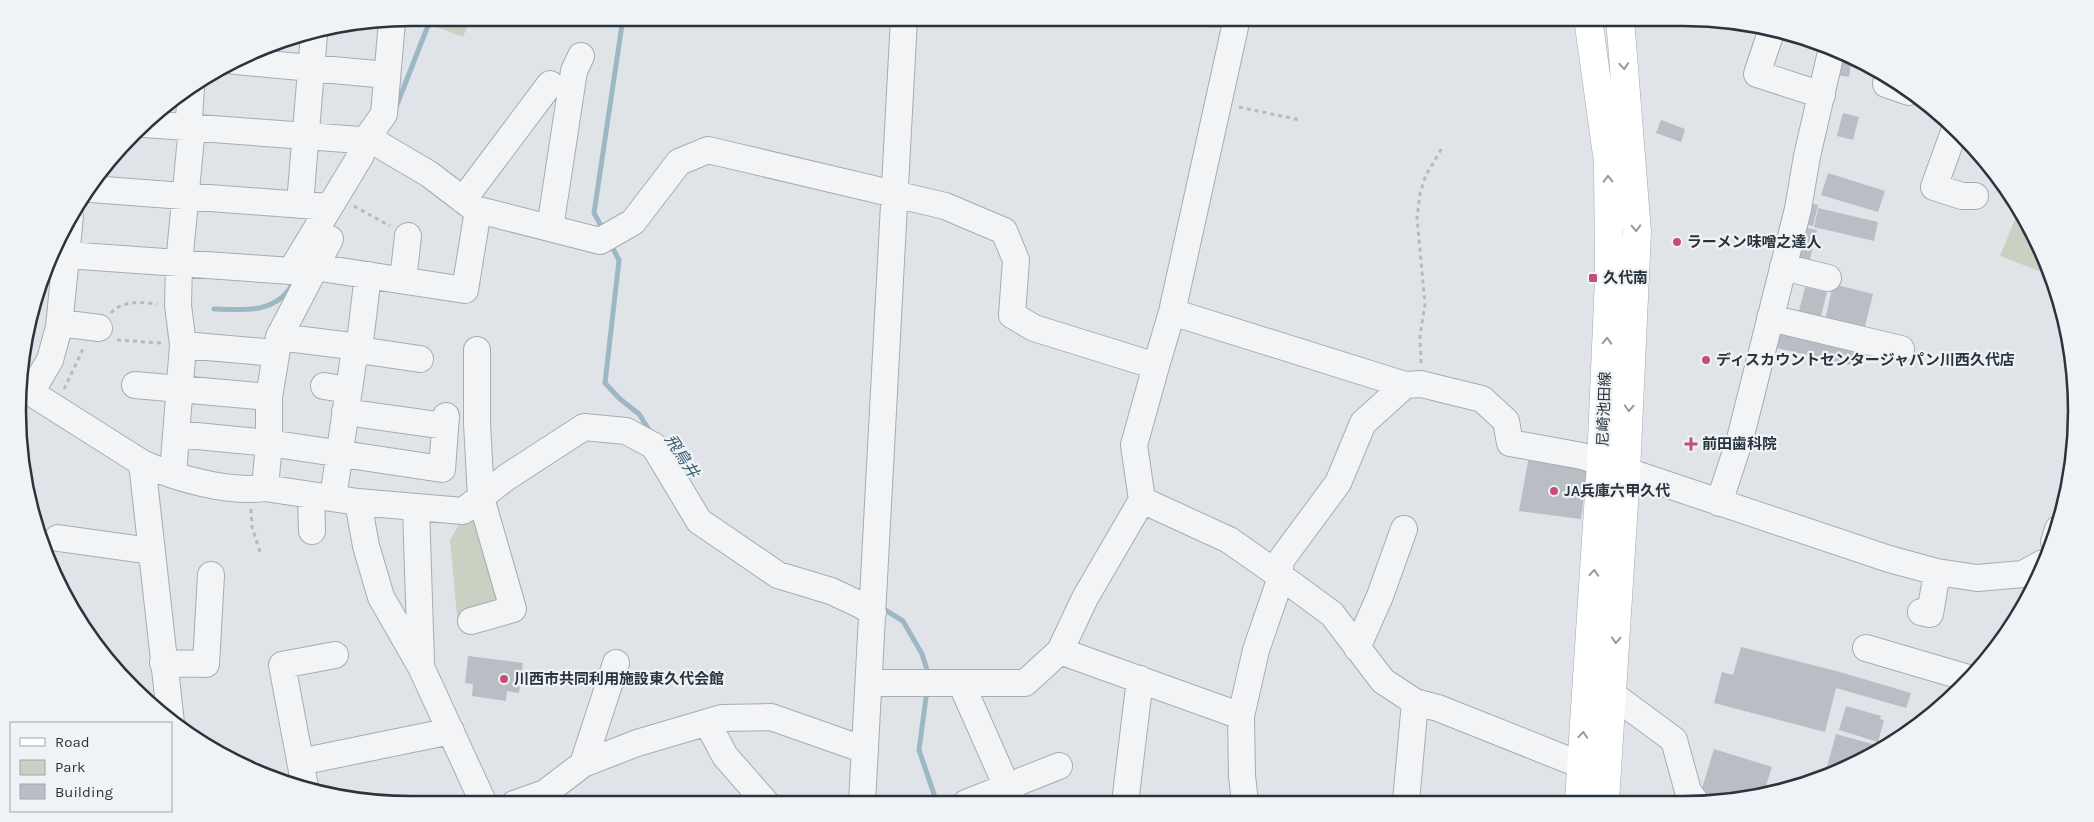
<svg xmlns="http://www.w3.org/2000/svg" width="2094" height="822" font-family="Karla,'Noto Sans JP',sans-serif">
<style>
.green{fill:#c8d1c2}
.lines{fill:none;stroke-linecap:round;stroke-linejoin:round}
.stream{stroke:#9eb7c5;stroke-width:5}
.building{fill:#b8bec4}
.minor-casing{stroke:#a6acb2;stroke-width:28}
.major-casing{stroke:#a0aab2;stroke-width:29}
.path{stroke:#b6babf;stroke-width:3;stroke-dasharray:4 4;stroke-linecap:butt}
.minor{stroke:#f2f4f6;stroke-width:26}
.major{stroke:#fff;stroke-width:28}
.oneway{stroke:#949a9e}
.poi-dot{fill:#c34f73;stroke:#eff3f5;stroke-width:2}
.labels{text-anchor:middle;dominant-baseline:central;stroke-width:4.5;stroke-linejoin:round;paint-order:stroke}
.poi-label{font-size:15px;font-weight:bold;fill:#2a343e;stroke:#eff3f5;text-anchor:start}
.street-label{font-size:15px;fill:#2a343e;stroke:#eff3f5}
.water-label{font-size:16px;font-style:italic;fill:#37596e;stroke:#eff3f5}
.rim{fill:none;stroke:#2a343e;stroke-width:2.5}
</style>
<rect width="100%" height="100%" fill="#e0e4e8"/>
<path class="green" d="M434 18H471L463 37 431 25Z
M1091 18H1230L1228 27 1211 28 1177 22H1156L1141 25 1091 21Z
M2019 209 2036 237 2050 275 2000 256Z
M478 511 507 615 458 627 450 540 464 515Z"/>
<g class="lines">
<path class="stream" d="M396 107 431 18
M604 231 594 213 623 18
M610 243 619 260 605 383 620 399 639 414 651 433
M214 309C243 310 275 314 292 285
M882 608 903 621 922 654 929 676
M927 690 919 750 937 803"/>
</g>
<path class="building" d="M1833 56 1852 58 1849 77 1830 74Z
M1843 113 1859 117 1853 140 1837 136Z
M1661 120 1685 129 1681 142 1656 133Z
M1828 173 1885 191 1878 212 1821 195Z
M1805 202 1818 205 1813 226 1800 223Z
M1818 208 1878 222 1874 241 1814 227Z
M1798 226 1817 230 1809 263 1790 259Z
M1833 284 1873 294 1864 330 1825 320Z
M1805 287 1827 292 1821 316 1799 311Z
M1777 331 1854 349 1853 357 1856 358 1854 366 1773 347Z
M1529 456 1587 470 1581 519 1519 511Z
M1741 647 1840 672 1911 693 1906 708 1836 688 1825 732 1714 703 1722 672 1733 675Z
M468 656 523 663 519 693 507 691 506 701 472 696 473 684 465 683Z
M1846 706 1881 716 1880 719 1884 720 1878 742 1839 730Z
M1836 734 1883 747 1857 764 1825 774Z
M1714 749 1772 767 1765 789 1771 790 1735 801H1710L1699 798Z"/>
<g class="lines">
<defs>
<path id="minor" d="M1771 32 1757 74 1822 95
M235 61 387 75
M1888 76 1886 84 1909 92
M145 124 373 141 429 174 475 209 600 241 633 222 679 162 708 150 945 206 1004 231 1016 260 1012 315 1034 328 1156 366 1172 312 1237 18
M1955 129 1934 187 1962 196H1975
M91 189 329 207
M463 200 550 84
M300 204 314 34
M550 228 574 71 581 56
M52 254 291 271 361 155 365 141 384 114 392 21
M314 267 465 290 478 210
M1783 267 1828 278
M403 280 408 236
M1172 312 1405 385 1421 384 1482 399 1506 421 1510 443 1582 456 1889 559 1937 572 1977 578 2023 574 2043 563
M1770 318 1901 349
M60 323 99 328
M279 337 351 346 359 350 420 359
M183 345 276 353
M1156 366 1134 445 1142 500 1229 540 1279 575 1332 614 1383 681 1415 702 1438 708 1581 765
M135 385 269 397
M324 386 348 390
M22 387 142 463 171 723
M31 392 50 360 59 327 70 216
M345 412 445 426
M176 434 269 443 442 469 446 416
M142 463C175 478 228 493 265 488L358 502 366 546 381 597 421 667 484 804
M173 474 183 345 178 305 179 264 192 127 189 119 191 87
M265 488 269 443V397L279 337 330 239
M311 495 312 531
M333 498 353 362 359 350 368 275
M358 502 463 511 507 477 584 427 626 431 654 446 699 521 778 575 831 591 861 605 873 613
M1719 503 1740 439 1798 209 1807 156 1832 48
M416 508 421 662
M58 538 151 551
M2054 542 2058 529
M1921 612 1930 614 1937 572
M471 621 513 609 481 498 477 423V350
M1357 648 1380 596 1404 529
M1866 648 1968 678
M1060 651 1241 716
M163 663 206 664 211 575
M869 683H1025L1060 651 1085 598 1142 500
M961 683 1014 803
M1613 695 1674 740 1688 791 1695 801
M707 722 725 756 767 804
M300 762 451 731
M583 764 616 663
M305 787 282 665 335 655
M1245 802 1242 776 1241 716 1256 650 1278 586 1281 560 1338 483 1363 423 1405 385
M1406 802 1415 702
M862 803 904 18
M966 803 1059 766
M1125 803 1140 679
M514 804 545 793 583 764 637 743 722 718 771 717 865 750"/>
<path id="major" d="M1579 801 1601 463 1609 278 1608 162 1588 18
M1605 801 1626 472 1637 232 1620 18"/>
</defs>
<use href="#minor" class="minor-casing"/>
<use href="#major" class="major-casing"/>
<path class="path" d="M1239 107 1300 120
M354 206 390 226
M111 313C123 300 141 302 157 304
M117 340 161 343
M1421 363 1420 336 1425 304 1417 218 1420 193 1426 175 1442 148
M64 389 84 347
M251 509 252 527 260 552"/>
<use href="#minor" class="minor"/>
<use href="#major" class="major"/>
</g>
<defs><path id="oneway-chevron" d="M-2-3.5L2.5 0L-2 3.5" fill="none" stroke-width="1.6" stroke-linecap="round" stroke-linejoin="round" transform="scale(1.25)"/></defs>
<g class="oneway">
<use href="#oneway-chevron" transform="translate(1624 66) rotate(86)"/>
<use href="#oneway-chevron" transform="translate(1608 179) rotate(-91)"/>
<use href="#oneway-chevron" transform="translate(1636 228) rotate(88)"/>
<use href="#oneway-chevron" transform="translate(1607 341) rotate(-88)"/>
<use href="#oneway-chevron" transform="translate(1629 408) rotate(93)"/>
<use href="#oneway-chevron" transform="translate(1594 573) rotate(-86)"/>
<use href="#oneway-chevron" transform="translate(1616 640) rotate(93)"/>
<use href="#oneway-chevron" transform="translate(1583 735) rotate(-86)"/>
</g>
<g class="poi-dot">
<circle cx="1677" cy="242" r="5"/>
<rect x="1588" y="273" width="10" height="10" rx="2.5"/>
<circle cx="1706" cy="360" r="5"/>
<path d="M1688.5 436.5h5v5h5v5h-5v5h-5v-5h-5v-5h5z"/>
<circle cx="1554" cy="491" r="5"/>
<circle cx="504" cy="679" r="5"/>
</g>
<g class="labels">
<g class="poi-label">
<text x="1687" y="242">ラーメン味噌之達人</text>
<text x="1603" y="278">久代南</text>
<text x="1716" y="360">ディスカウントセンタージャパン川西久代店</text>
<text x="1702" y="444">前田歯科院</text>
<text x="1564" y="491">JA兵庫六甲久代</text>
<text x="514" y="679">川西市共同利用施設東久代会館</text>
</g>
<g class="street-label">
<text transform="translate(1604 409) rotate(-88)">尼崎池田線</text>
</g>
<g class="water-label">
<text transform="translate(682 456) rotate(57)">飛鳥井</text>
</g>
</g>
<path d="M0 0H2094V822H0ZM411 26H1683A385 385 0 0 1 2068 411V411A385 385 0 0 1 1683 796H411A385 385 0 0 1 26 411V411A385 385 0 0 1 411 26Z" fill="#eff3f5" fill-rule="evenodd"/>
<path class="rim" d="M411 26H1683A385 385 0 0 1 2068 411V411A385 385 0 0 1 1683 796H411A385 385 0 0 1 26 411V411A385 385 0 0 1 411 26Z"/>
<rect x="10" y="722" width="162" height="90" fill="#eff3f5" stroke="#a0a7ac"/>
<rect x="20" y="738" width="25" height="8" fill="#ffffff" stroke="#a0a7ac"/>
<text x="55" y="747" font-size="15" fill="#2a343e">Road</text>
<rect x="20" y="760" width="25" height="15" fill="#c8d1c2" stroke="#a0a7ac"/>
<text x="55" y="772" font-size="15" fill="#2a343e">Park</text>
<rect x="20" y="784" width="25" height="15" fill="#b8bec4" stroke="#a0a7ac"/>
<text x="55" y="797" font-size="15" fill="#2a343e">Building</text>
</svg>
